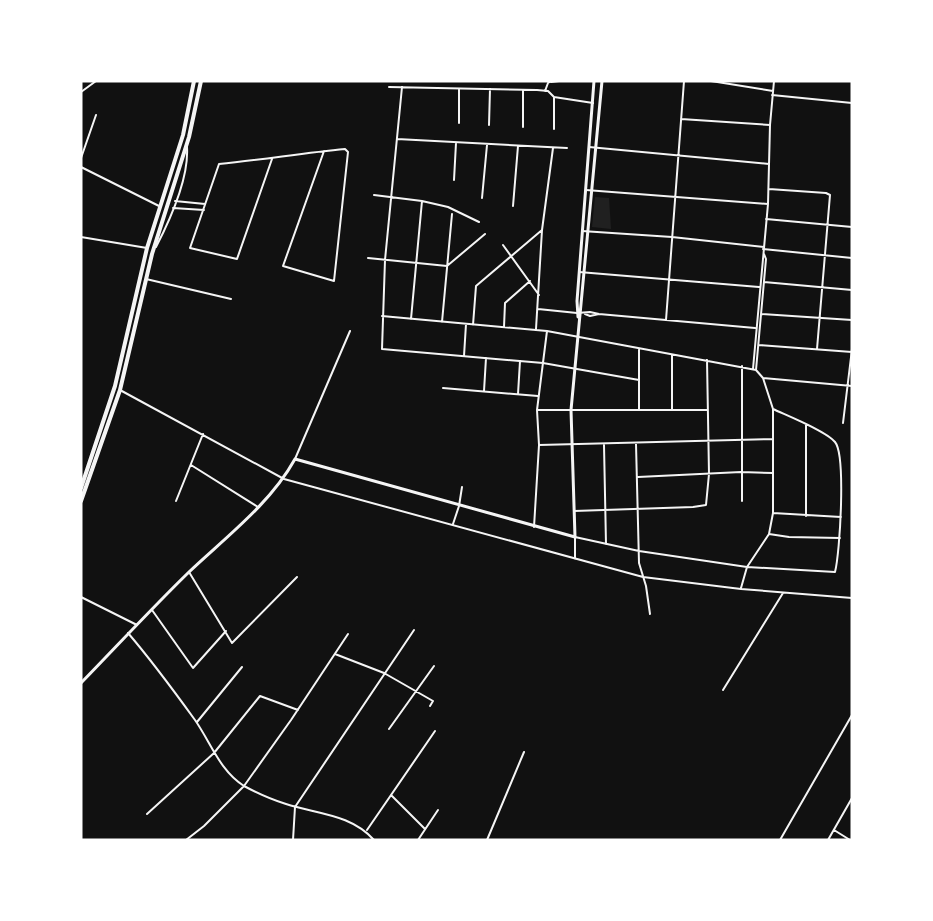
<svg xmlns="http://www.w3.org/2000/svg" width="933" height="921" font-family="Georgia,serif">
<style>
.green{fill:#202020}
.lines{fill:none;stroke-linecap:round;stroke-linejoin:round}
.minor{stroke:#f5f5f5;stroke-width:2}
.tertiary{stroke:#f5f5f5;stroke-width:3}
.secondary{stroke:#f5f5f5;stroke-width:4}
</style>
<rect width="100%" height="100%" fill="#111"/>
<path class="green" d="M595 197 609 198 611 229 592 227Z"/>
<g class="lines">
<path class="minor" d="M711 81 773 91
M551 82 559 81
M389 87 537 90 548 91 554 97 593 103
M402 87 385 260 382 349 543 363 639 380
M523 91V127
M545 91 548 83 551 81
M81 92 96 81
M772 95 852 103
M681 119 770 125
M459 123V89
M489 125 490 89
M554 129V97
M397 139 567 148
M589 147 769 164
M81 158 96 115
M272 159 237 259 190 248 219 164C261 160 303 153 345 149L348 152 334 281 283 266 324 151
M81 167 159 206
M454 180 456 143
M769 189 826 193 830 195 817 349
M586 190 768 204
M374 195 422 201 448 207 479 222
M482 198 487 145
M175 201 205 204
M513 206 518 146
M173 208 204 210
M766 219 852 227
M582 231 672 237 764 247
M81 237 147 248
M503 245 539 295
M156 247C170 220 189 178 187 147
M763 249 852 258
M368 258 447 266 485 234
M579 272 759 287
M146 279 231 299
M764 282 852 290
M538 309 577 313 590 312 599 314 755 328
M585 314 590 316 599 314
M761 314 852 320
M382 316 547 331 756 370 763 378 773 409V513L769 534 747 567 741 588
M411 319 422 201
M666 320 684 81
M442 322 452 214
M473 325 476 286 542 230
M504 327 505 303 530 281
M536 329 542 230 553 148
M759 345 852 352
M639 349V409
M464 356 466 324
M742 366V501
M753 369 768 204 770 125 774 81
M756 370 766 259 764 254
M763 378 852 386
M443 388 538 396
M120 390 284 479 643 577 741 589 852 598
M484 391 486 358
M518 394 520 361
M672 409V355
M537 410H707
M843 423 852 349
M636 444 639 563 646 586 650 614
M539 445 773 439
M604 445 606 544
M295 459 350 331
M191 465 258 507
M638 477 741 472 773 473
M176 501 203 434
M574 511 693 507 706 505 709 474 707 360
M773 513 841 517
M806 516V425
M453 524 459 506 462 487
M534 527 539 445 537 410 547 331
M769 534 789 537 840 538
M575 559V537L639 551 747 567 835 572C840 553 846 455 835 442 826 431 788 416 773 409
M189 572 232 643 297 577
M81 597 137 625
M152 610 193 668 226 631
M128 633C152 661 174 691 195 720 211 743 220 771 244 786 257 793 273 800 286 804 317 814 351 814 374 840
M335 654 384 673 433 701 430 706
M723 690 783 593
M197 722 242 667
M389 729 434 666
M391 795 425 829
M147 814 214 753 260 696 298 710
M367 830 435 731
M834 830 850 840
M186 840 204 826 244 786 291 720 348 634
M293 840 295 807 414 630
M418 840 438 810
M487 840 524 752
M780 840 852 715
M828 840 852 798"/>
<path class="tertiary" d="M578 317 577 301 594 81
M81 683C117 646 152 608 189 572 226 537 270 504 295 459L575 537 571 410 602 81"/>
<path class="secondary" d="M81 488 115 386 147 248 183 135 194 81
M81 501 120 390 152 254 189 137 201 81"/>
</g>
<rect width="933" height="921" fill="none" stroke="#ffffff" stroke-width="165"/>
</svg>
